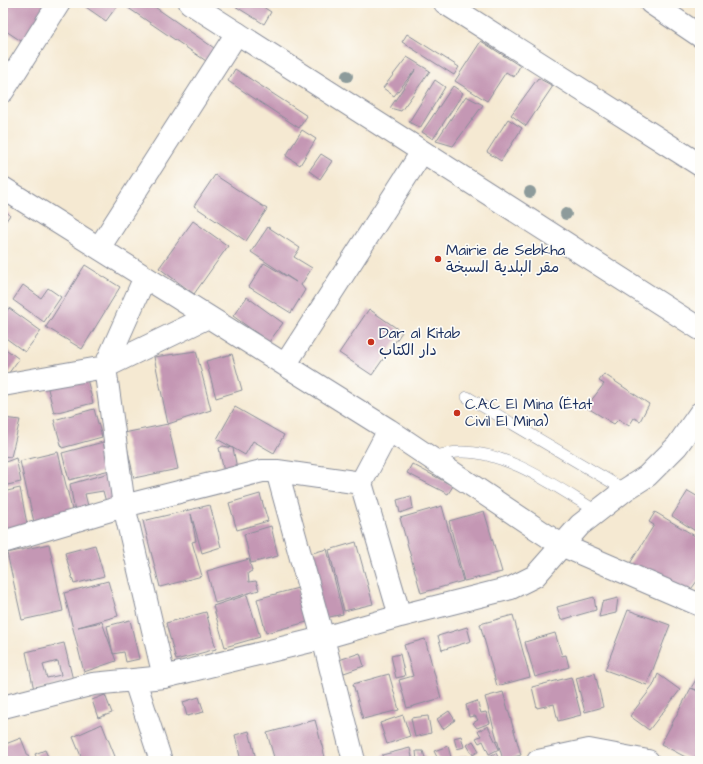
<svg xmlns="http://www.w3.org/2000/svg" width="703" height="764" font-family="'Architects Daughter','Playpen Sans Arabic',sans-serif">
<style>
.building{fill:#c497b4;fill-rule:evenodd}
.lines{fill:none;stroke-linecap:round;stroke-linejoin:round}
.service-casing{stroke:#888c98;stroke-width:12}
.minor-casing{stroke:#888c98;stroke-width:24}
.tertiary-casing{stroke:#888c98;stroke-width:24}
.service{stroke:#fff;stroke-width:11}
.minor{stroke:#fff;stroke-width:22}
.tertiary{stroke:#fff;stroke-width:22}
.tree{fill:#8d9b9b}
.poi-dot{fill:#c8321e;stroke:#fdfcf7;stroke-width:1.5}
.labels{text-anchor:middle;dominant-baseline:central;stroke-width:3.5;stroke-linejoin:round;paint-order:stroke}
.poi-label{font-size:15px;fill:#1b2f5e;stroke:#fdfcf7;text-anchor:start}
</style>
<rect width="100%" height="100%" fill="#fdfcf7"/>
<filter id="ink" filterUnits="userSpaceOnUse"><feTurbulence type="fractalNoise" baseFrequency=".025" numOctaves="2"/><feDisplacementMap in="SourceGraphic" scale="8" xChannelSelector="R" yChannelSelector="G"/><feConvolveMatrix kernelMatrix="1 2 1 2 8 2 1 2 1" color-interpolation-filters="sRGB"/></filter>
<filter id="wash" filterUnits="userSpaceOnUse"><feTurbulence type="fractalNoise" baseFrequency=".012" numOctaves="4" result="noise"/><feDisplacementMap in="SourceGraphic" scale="16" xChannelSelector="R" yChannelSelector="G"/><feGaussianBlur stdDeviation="0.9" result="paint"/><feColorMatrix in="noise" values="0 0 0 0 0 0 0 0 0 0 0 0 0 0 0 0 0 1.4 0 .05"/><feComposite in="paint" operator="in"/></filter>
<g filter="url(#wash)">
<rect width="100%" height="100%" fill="#f5e9d2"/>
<g id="blocks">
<path class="building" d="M3 3H50L24 43 3 29Z
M85 3H119L106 21 83 5Z
M121 3H149L217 50 209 63Z
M230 3H257L271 12 264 24Z
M407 34 459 67 454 75 402 42Z
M481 41 520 66 514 77 506 72 487 101 455 81Z
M407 57 430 71 401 111 390 108 416 69 394 96 383 88Z
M235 69 307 116 299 128 228 81Z
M538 78 553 86 526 126 511 115Z
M435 80 445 87 420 128 409 122Z
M453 86 463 93 433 139 422 132Z
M466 96 483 105 453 146 436 141Z
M508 119 522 128 501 161 487 152Z
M302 130 316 139 300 165 286 156Z
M321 154 332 161 320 179 309 171Z
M215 175 267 209 246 241 194 206Z
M3 210 10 215 3 225Z
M193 221 228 246 194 294 159 268Z
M268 227 300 248 294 257 312 268 301 285 305 290 291 313 249 287 264 263 296 282 251 252Z
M85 265 120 287 82 349 46 327Z
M23 285 41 298 48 288 61 297 44 322 13 300Z
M247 297 283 323 269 342 233 316Z
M9 308 41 331 25 352 3 336V316Z
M369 309 402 332 372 375 339 353Z
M3 347 19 359 3 381Z
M196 351 211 410 168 424 154 357Z
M232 354 242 390 216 398 206 361Z
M604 374 649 404 640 421 634 418 629 426 619 419 614 424 586 407 604 384 599 381Z
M86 375 93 403 54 413 47 385Z
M235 407 284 435 274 453 253 441 245 455 233 448 238 474 225 477 219 448 223 446 233 448 217 439Z
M94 409 102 437 62 448 54 420Z
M3 418 20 420 11 457 3 456Z
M168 424 178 469 134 478 124 433Z
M103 442 110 470 69 480 62 453Z
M58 452 73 514 34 522 20 461Z
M16 458 21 482 3 486V463Z
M412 464 453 486 448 494 407 473Z
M109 473 116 504 107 506 103 491 85 494 89 510 75 513 70 484Z
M20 488 27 524 3 530V492Z
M688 491 700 498V534L672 516Z
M260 494 268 521 237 530 229 503Z
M411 496 413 508 400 513 397 500Z
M210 505 221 547 202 553 191 514 196 541 192 542 202 576 160 587 143 521Z
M442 506 463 581 421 593 400 518Z
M484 511 502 572 464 581 449 521Z
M655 512 700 539V577L689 592 629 565 654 525 649 522Z
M271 526 278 556 251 563 244 534Z
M356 542 373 604 344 611 329 550Z
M49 544 63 611 22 620 7 553Z
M95 545 104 576 74 584 65 553Z
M327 549 343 614 321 619 305 555Z
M249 559 252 571 248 573 249 582 256 581 259 590 215 603 207 571Z
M108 581 118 616 78 627 102 622 116 661 84 672 64 593Z
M298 588 307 622 266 633 257 599Z
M247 595 260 637 225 647 213 606Z
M594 597 596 610 561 620 557 607Z
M618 598 616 613 599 617 602 602Z
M628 610 670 625 647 685 605 670Z
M206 612 216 649 176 660 166 623Z
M513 615 530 677 497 686 480 624Z
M130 620 139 659 126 662 124 652 113 654 107 626Z
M467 627 471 641 442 650 438 636Z
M555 633 562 656 566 655 569 667 535 677 525 642Z
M425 639 441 698 407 708 399 680 413 676 404 645Z
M64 643 73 680 34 690 26 652ZM58 661 61 675 47 678 43 665Z
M360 653 364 666 344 673 339 660Z
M400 654 405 676 396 678 391 656Z
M595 673 603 707 585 712 576 678Z
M700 673V691L691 688 700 692V749L693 761 661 744 691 688Z
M389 674 399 710 363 719 353 684Z
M658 674 680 690 649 730 630 716 653 686Z
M571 677 581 715 558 721 554 704 537 708 532 687Z
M503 692 521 755 503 760 485 697Z
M105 695 112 713 98 718 92 700Z
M199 697 204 712 187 716 183 702Z
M477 701 481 713 486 712 490 723 477 728 473 723 478 720 475 716 469 717 466 705Z
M449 711 455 720 443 729 437 719Z
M403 715 410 736 387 744 380 723Z
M428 716 431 733 415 737 411 718Z
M315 720 326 761H275L267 733Z
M102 724 116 759 110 761H83L73 737Z
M488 726 499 749 489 754 483 741 479 743 476 738 481 736 478 731Z
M249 731 256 759 241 761 235 735Z
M461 736 464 747 457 749 454 738Z
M21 738 30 761H3V745Z
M473 741 479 751 473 755 467 745Z
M448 746 452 761 438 759 434 751Z
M410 748 413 761H383L382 755Z
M45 750 50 761H38L35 754Z
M416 751H423L426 761H417Z
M496 753 500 761H491L489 756Z
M467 756 469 761H459V757Z"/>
</g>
</g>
<g filter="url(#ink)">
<use href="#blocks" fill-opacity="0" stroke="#888c98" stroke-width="1"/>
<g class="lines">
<defs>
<path id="service" d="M467 397 625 490
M432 457C441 455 450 452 459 452 507 450 559 489 598 512"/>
<path id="minor" d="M445 3 700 165
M651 3 700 36
M3 91 59 3
M3 188 389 430 561 545 700 605
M99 248 237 33
M145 277 105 367 124 506 164 677
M285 365 422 152
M3 385 105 367 208 317
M389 430 361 483 400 616
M277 471 323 638 354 761
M3 542 124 506 262 471H277L361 483
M135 681 161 761
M3 707 93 684 164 677 323 638 400 616 511 588 535 576 580 525 625 490 647 476 677 446 700 413
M538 761 589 750 648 761"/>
<path id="tertiary" d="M190 3 700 329"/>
</defs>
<use href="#service" class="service-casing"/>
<use href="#minor" class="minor-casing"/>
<use href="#tertiary" class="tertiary-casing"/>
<use href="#service" class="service"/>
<use href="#minor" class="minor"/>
<use href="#tertiary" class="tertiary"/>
</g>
<g class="tree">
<circle cx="347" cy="76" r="6"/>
<circle cx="530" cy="192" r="6"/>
<circle cx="566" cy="214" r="6"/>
</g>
</g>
<g class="poi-dot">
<circle cx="438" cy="259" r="4"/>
<circle cx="371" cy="342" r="4"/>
<circle cx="457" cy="413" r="4"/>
</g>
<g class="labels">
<g class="poi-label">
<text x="446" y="250">Mairie de Sebkha<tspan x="446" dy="17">مقر البلدية السبخة</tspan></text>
<text x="379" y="333">Dar al Kitab<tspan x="379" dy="17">دار الكتاب</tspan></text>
<text x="465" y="404">C.A.C El Mina (État<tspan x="465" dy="17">Civil El Mina)</tspan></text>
</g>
</g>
<rect width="703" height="764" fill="none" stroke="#fdfcf7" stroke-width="16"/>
</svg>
